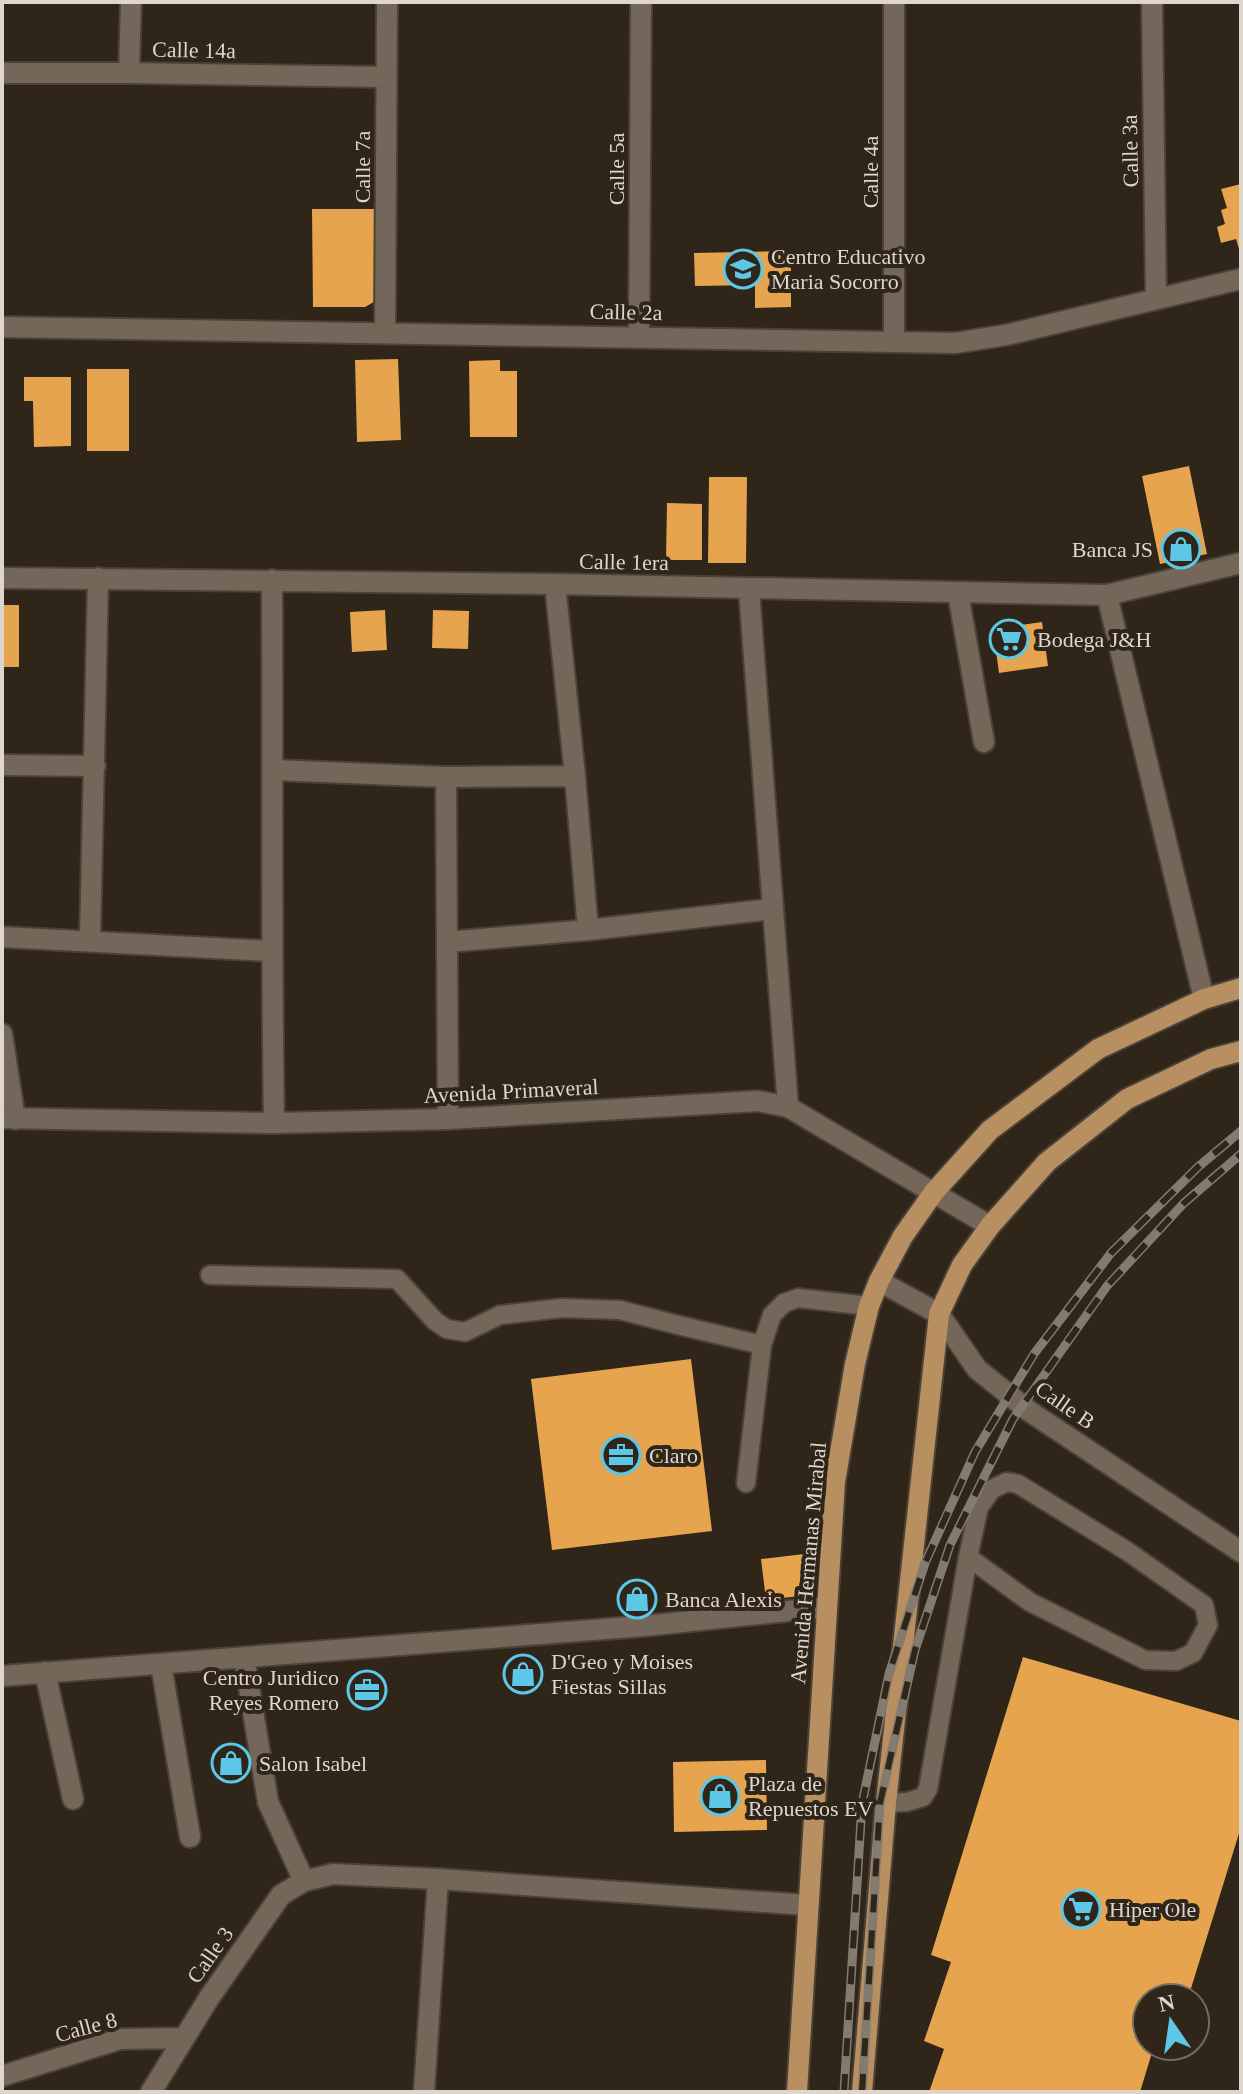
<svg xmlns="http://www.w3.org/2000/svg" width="1243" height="2094" font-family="'Times New Roman',serif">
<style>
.building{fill:#e7a44f}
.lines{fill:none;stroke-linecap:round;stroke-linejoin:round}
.service-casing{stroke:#4a4239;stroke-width:22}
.minor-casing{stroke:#4a4239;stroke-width:24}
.tertiary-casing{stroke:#4a4239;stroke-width:24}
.primary-casing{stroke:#4a4239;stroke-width:24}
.service{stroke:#746759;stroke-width:18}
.minor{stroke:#746759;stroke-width:20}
.tertiary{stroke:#746759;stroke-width:20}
.primary{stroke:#b78f60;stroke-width:20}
.rail-casing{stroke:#837a70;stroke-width:9}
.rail{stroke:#2f2519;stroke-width:6;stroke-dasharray:18;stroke-linecap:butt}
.labels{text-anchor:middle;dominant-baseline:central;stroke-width:8;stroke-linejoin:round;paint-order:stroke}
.street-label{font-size:22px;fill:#ddd6ce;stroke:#2f2519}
.poi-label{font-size:22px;fill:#ddd6ce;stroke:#2f2519;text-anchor:start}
</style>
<rect width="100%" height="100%" fill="#2f2519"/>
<path class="building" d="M1241 184V252H1240L1236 239 1221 243 1217 227 1225 224 1221 210 1227 208 1221 189Z
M312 209H378V293L374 302 365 307H313Z
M791 251V307L755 308V285L695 286 694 253Z
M398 359 401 440 357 442 355 360Z
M500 360V371H517V437H470L469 361Z
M87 369H129V451H87Z
M24 377H71V446L34 447 33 401H24Z
M1189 466 1207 554 1160 564 1142 476Z
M709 477H747L746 563H708Z
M667 503 702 504V560H666Z
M2 605H19V667H2Z
M385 610 387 650 352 652 350 612Z
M433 610 469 611 468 649 432 648Z
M1042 622 1048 666 999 673 993 629Z
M691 1359 712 1531 552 1550 531 1379Z
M804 1554 808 1595 766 1600 761 1559Z
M1023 1657 1241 1721V1827L1188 1998H1147V2046H1154L1140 2092H929L944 2049 924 2041 951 1962 931 1955Z
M766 1760 767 1830 674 1832 673 1762Z"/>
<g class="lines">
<defs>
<path id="service" d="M210 1275 397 1279 435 1321 447 1329 465 1332 500 1315 562 1308 620 1310 682 1326 762 1345
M746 1483 762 1345 772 1315 784 1303 798 1298 869 1306
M886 1803 907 1802 923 1797 928 1789 968 1557 979 1507 992 1489 1007 1482 1018 1484 1127 1551 1204 1605 1208 1625 1193 1653 1176 1661 1145 1660 1030 1602 968 1557"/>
<path id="minor" d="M894 2V341
M1152 2 1156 299
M2 73H129L386 77
M129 73 131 2
M2 327 955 343 1006 335 1241 279
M385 332 387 2
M639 337 641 2
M2 578 555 584 1107 595 1241 563
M272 580C273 761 271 942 274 1123
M555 584 575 776 588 930
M749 590 788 1107
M958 593 984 742
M1107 595 1204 999
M2 765 95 766
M273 770 446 777 575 776
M446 777 448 1119
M2 937 271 951
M90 941 98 578
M447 942 588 930 772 909
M2 1034 15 1119
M879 1281 939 1314 977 1369 1029 1411 1241 1552
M244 1657 268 1802 304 1881
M161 1664 190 1837
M45 1672 73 1799
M2 1676 644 1626 827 1607
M2 2076 120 2039 184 2038
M151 2092 209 1998 281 1895 304 1881 333 1874 438 1879 808 1905
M424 2092 438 1879"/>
<path id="tertiary" d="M2 1118 274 1123 448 1119 758 1101 788 1107 990 1226"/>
<path id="primary" d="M797 2092 835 1482 855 1364 869 1306 879 1281 903 1236 934 1192 990 1130 1098 1049 1204 999 1241 988
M862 2092 886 1803 939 1314 962 1265 990 1226 1047 1162 1127 1099 1211 1059 1241 1051"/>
</defs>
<use href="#service" class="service-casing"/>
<use href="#minor" class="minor-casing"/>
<use href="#tertiary" class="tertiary-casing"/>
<use href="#primary" class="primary-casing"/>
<use href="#service" class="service"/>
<use href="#minor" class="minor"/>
<use href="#tertiary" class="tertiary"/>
<use href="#primary" class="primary"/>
<defs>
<path id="rail" d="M844 2092 862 1804 889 1674 925 1563 975 1452 1034 1354 1111 1253 1198 1167 1241 1131
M862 2092 880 1803 915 1650 950 1545 1013 1419 1107 1286 1184 1203 1241 1154"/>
</defs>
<use href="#rail" class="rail-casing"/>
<use href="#rail" class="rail"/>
</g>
<defs>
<symbol id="school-ring" viewBox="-11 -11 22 22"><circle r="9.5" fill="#2f2519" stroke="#5cc7e7" stroke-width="1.5"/><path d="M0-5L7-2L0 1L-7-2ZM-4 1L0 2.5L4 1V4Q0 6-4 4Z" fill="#5cc7e7"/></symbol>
<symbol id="shop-ring" viewBox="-11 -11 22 22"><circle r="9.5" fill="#2f2519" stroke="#5cc7e7" stroke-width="1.5"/><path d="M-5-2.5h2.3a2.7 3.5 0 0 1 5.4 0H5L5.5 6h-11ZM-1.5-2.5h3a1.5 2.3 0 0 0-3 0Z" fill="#5cc7e7"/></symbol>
<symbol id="supermarket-ring" viewBox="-11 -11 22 22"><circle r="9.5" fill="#2f2519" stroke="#5cc7e7" stroke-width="1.5"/><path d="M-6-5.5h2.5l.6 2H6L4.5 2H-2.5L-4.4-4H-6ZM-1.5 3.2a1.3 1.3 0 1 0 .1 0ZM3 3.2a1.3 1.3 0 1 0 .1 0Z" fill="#5cc7e7"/></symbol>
<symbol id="office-ring" viewBox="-11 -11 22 22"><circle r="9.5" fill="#2f2519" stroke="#5cc7e7" stroke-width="1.5"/><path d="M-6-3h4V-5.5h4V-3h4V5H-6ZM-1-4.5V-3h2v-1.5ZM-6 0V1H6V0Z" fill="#5cc7e7"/></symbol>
</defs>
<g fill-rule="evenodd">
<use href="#school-ring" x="721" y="247" width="44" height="44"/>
<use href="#shop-ring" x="1159" y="527" width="44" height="44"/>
<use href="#supermarket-ring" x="987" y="617" width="44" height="44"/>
<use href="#office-ring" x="599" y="1433" width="44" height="44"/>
<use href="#shop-ring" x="615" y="1577" width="44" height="44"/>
<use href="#shop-ring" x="501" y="1652" width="44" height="44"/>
<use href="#office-ring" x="345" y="1668" width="44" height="44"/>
<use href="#shop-ring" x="209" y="1741" width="44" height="44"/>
<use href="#shop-ring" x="698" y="1774" width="44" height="44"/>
<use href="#supermarket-ring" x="1059" y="1887" width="44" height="44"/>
</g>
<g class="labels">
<g class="street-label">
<text transform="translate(194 50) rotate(1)">Calle 14a</text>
<text transform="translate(1130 151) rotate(-91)">Calle 3a</text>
<text transform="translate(362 167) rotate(-90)">Calle 7a</text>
<text transform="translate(616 169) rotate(-90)">Calle 5a</text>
<text transform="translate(870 172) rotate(-90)">Calle 4a</text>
<text transform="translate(626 312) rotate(1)">Calle 2a</text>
<text transform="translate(624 562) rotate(1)">Calle 1era</text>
<text transform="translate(511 1091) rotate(-3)">Avenida Primaveral</text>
<text transform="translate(1065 1405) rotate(35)">Calle B</text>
<text transform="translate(808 1563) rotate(-85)">Avenida Hermanas Mirabal</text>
<text transform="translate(210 1955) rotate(-55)">Calle 3</text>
<text transform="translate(86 2027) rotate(-15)">Calle 8</text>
</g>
<g class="poi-label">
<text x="771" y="256">Centro Educativo<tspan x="771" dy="25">Maria Socorro</tspan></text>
<text x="1153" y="549" text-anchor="end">Banca JS</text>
<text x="1037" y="639">Bodega J&amp;H</text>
<text x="649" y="1455">Claro</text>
<text x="665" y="1599">Banca Alexis</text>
<text x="551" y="1661">D'Geo y Moises<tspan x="551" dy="25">Fiestas Sillas</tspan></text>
<text x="339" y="1677" text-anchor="end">Centro Juridico<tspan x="339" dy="25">Reyes Romero</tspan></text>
<text x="259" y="1763">Salon Isabel</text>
<text x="748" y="1783">Plaza de<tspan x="748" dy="25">Repuestos EV</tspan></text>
<text x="1109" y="1909">Hiper Ole</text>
</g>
</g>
<rect width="1243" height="2094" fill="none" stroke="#ddd6ce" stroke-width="8"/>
<g transform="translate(1171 2022) rotate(347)"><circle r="38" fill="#2f2519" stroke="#756c61" stroke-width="2"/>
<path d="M0-6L14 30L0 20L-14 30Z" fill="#5cc7e7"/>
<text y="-12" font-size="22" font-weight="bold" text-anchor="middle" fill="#ddd6ce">N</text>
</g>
</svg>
